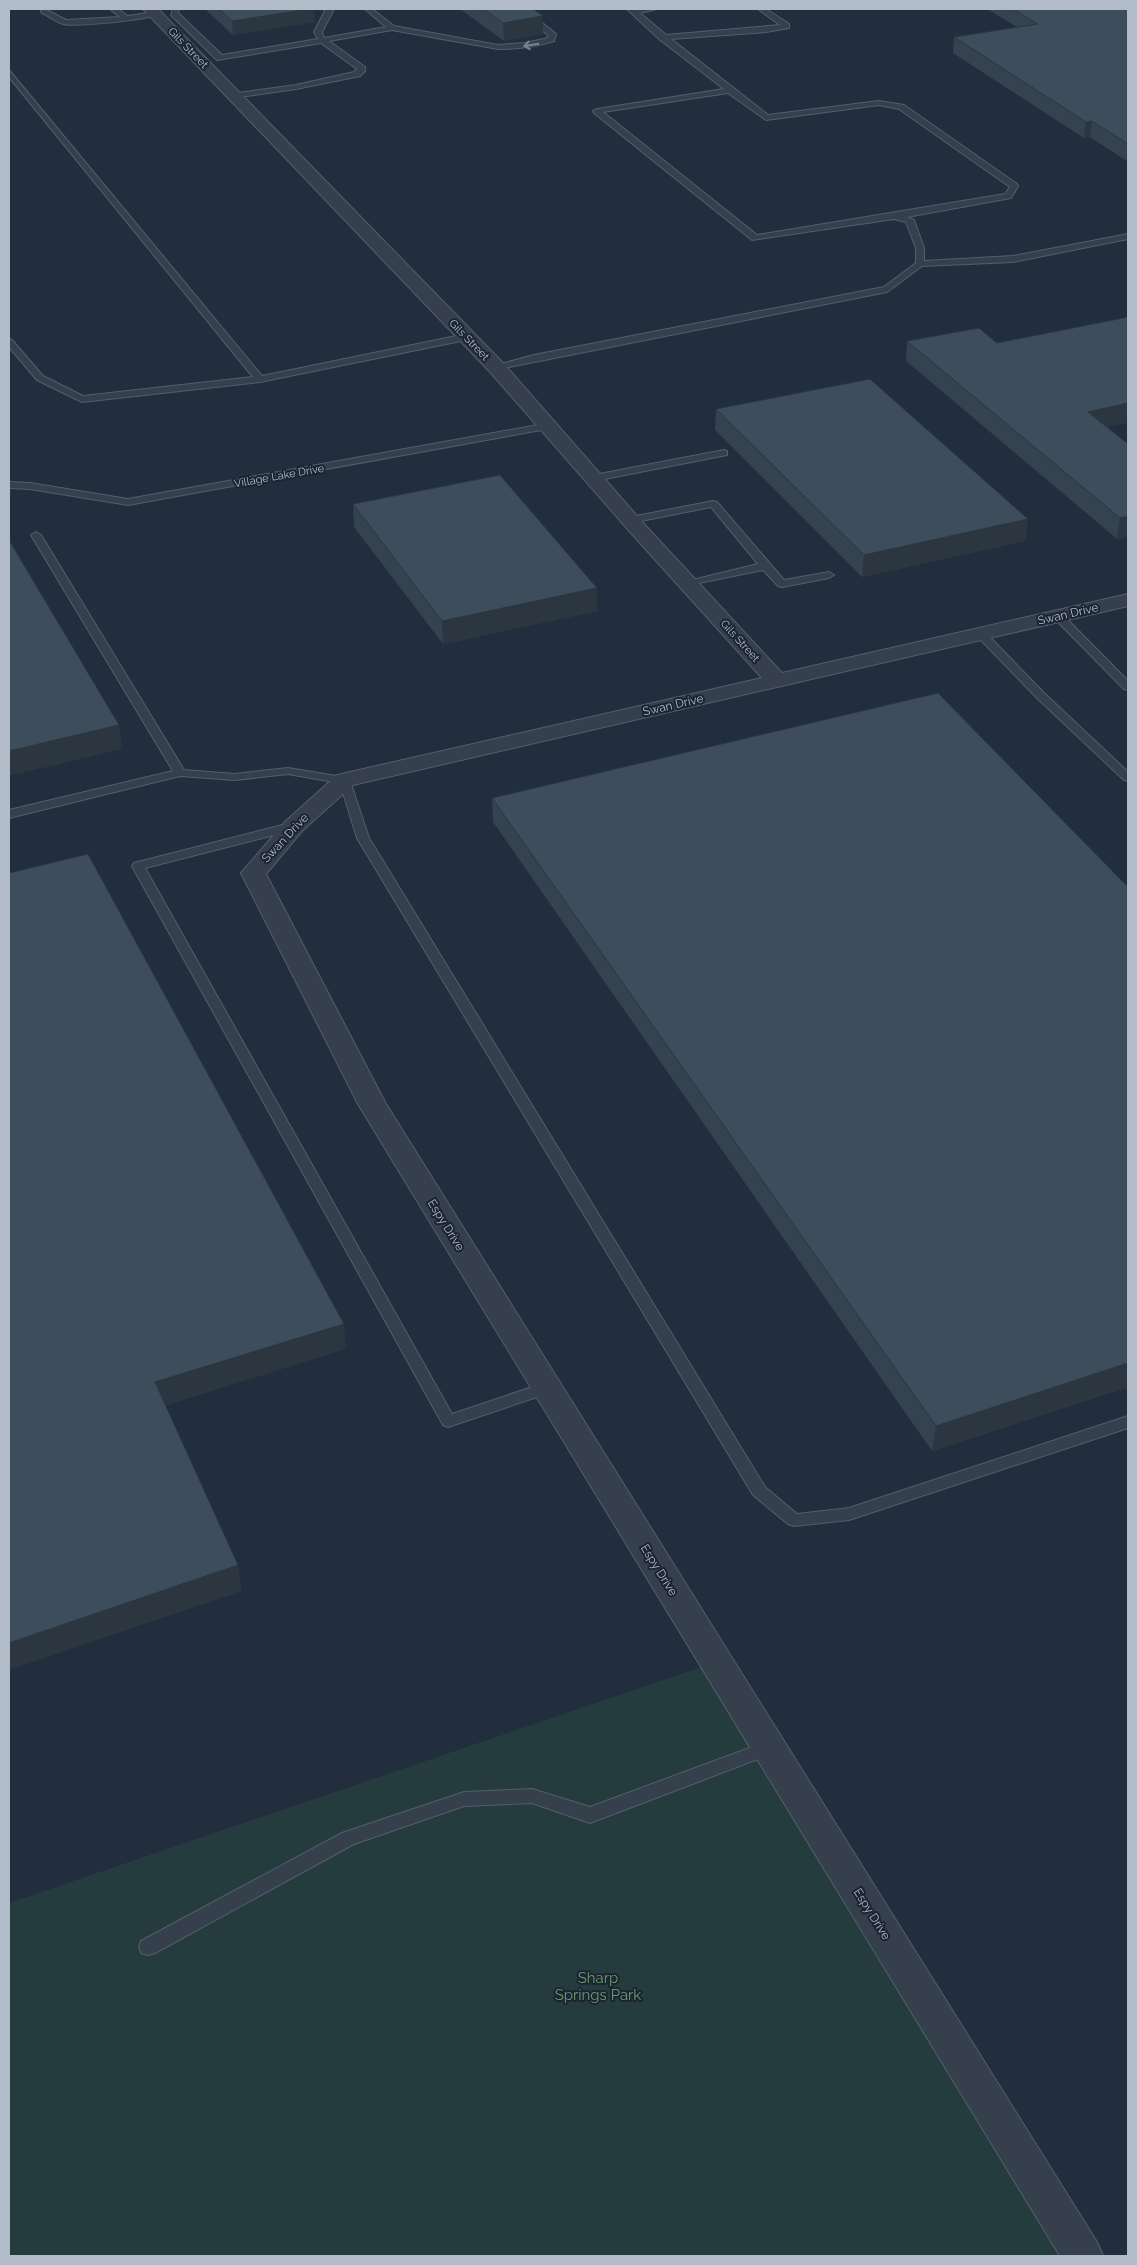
<svg xmlns="http://www.w3.org/2000/svg" width="1137" height="2265" font-family="Raleway,sans-serif">
<style>
.green{fill:#243c3e}
.lines{fill:none;stroke-linecap:round;stroke-linejoin:round}
.lane-casing{stroke:#545e6b;stroke-width:2}
.street-casing{stroke:#545e6b;stroke-width:2}
.lane{fill:#36404d;fill-rule:evenodd}
.street{fill:#36404d;fill-rule:evenodd}
.wall{fill:#35424f}
.shaded-wall{fill:#2b3640}
.building{fill:#3e4d5c;stroke:#2b3640}
.oneway{stroke:#7a8491}
.labels{text-anchor:middle;dominant-baseline:central;stroke-width:4;stroke-linejoin:round;paint-order:stroke}
.far-street-label{font-size:11px;fill:#b2bbc8;stroke:#1b2532}
.street-label{font-size:12px;fill:#b2bbc8;stroke:#1b2532}
.near-park-label{font-size:15px;fill:#689a72;stroke:#1b2532}
</style>
<rect width="100%" height="100%" fill="#222e3d"/>
<path class="green" d="M716 1662 1079 2256H9V1903Z"/>
<g class="lines">
<defs>
<path id="lane" d="M45 9 66 20 120 17 110 9H118L128 16 154 12 158 14C148 20 76 27 63 24 56 22 49 16 42 13L41 11Z
M173 9H179L178 13 222 55 318 39 314 32 325 11 324 9H331L333 11 322 32 324 38 386 27 365 9H372L394 26 498 45 525 43 548 38V35L517 9H525L556 34 554 41C535 47 517 49 498 49L392 30 329 41 365 67V71L360 76 296 89 233 98H230V94L296 85 354 72 357 69 321 43 217 60 171 15Z
M627 9H657L640 13 666 35 780 25 758 9H766L789 24V28L766 32 671 39 768 115 879 101 904 105 1017 184 1018 186 1011 198 907 217 914 220 924 248V261L1013 256 1128 234V239L1013 262 922 266 887 292 494 370V366L534 355 884 287 916 263V248L906 222 894 219 752 240 594 113 593 111 597 109 724 89 659 39ZM728 93 766 120 879 105 899 109 1010 187 1005 194 757 235 603 112Z
M9 70 262 376 466 334 471 337 466 340 260 382 82 402 37 380 9 347V339L12 340 43 376 83 396 253 377 9 77Z
M549 423 552 424V428L128 505 30 489 9 488V482L30 483 128 499Z
M724 450 727 451V455L594 481 589 478 594 475Z
M713 501 717 502 784 580 829 572 834 575 829 578 782 587 778 586 763 570 684 586V582L758 564 711 507 631 523 626 520 631 517Z
M36 532 41 535 184 770 235 774 288 768 349 778 369 838 765 1487 797 1514 849 1508 1128 1416V1428L849 1520 794 1526 788 1524 753 1495 357 838 340 783 288 774 235 780 180 776 9 818V810L173 771 31 535Z
M1058 613 1062 614 1128 681V690L1124 689 1054 618 1053 616Z
M980 630 984 631 1044 693 1128 772V781L1124 780 1036 697 976 635V631Z
M294 822 298 823 300 826 298 829 145 868 452 1414 547 1382 552 1384 555 1388 552 1392 448 1427 443 1425 132 866 134 863Z
M768 1741 774 1743 777 1748 774 1753 590 1823 532 1803 464 1806 354 1844 155 1953 148 1955 141 1953 139 1947 141 1941 342 1833 464 1792 532 1789 590 1807Z"/>
<path id="street" d="M143 9H158L504 364 645 525 782 673 1128 594V606L353 785 302 831 266 874 386 1104 1097 2242 1103 2256H1060L358 1104 241 873 286 821 337 775 762 678 631 533 490 372Z"/>
</defs>
<use href="#lane" class="lane-casing"/>
<use href="#street" class="street-casing"/>
<use href="#lane" class="lane"/>
<use href="#street" class="street"/>
</g>
<path class="wall" d="M205 9H314L315 22 233 35Z
M460 9H533L543 16V34L504 41Z
M987 9H1128V162L1090 137 1084 138 953 53 954 37 1017 27Z
M907 341 997 343 1128 444V537L1117 539 906 361Z
M716 409 1028 519 1025 541 862 577 715 430Z
M353 504 597 588V611L443 644 354 527Z
M492 798 1128 887V1387L932 1451 493 822Z"/>
<path class="shaded-wall" d="M309 9H314L315 22 233 35 232 21Z
M543 16V34L504 41 503 23Z
M1092 121 1090 137 1084 138 1086 122Z
M1128 403V423L1085 432 1088 412Z
M1128 516V537L1117 539 1120 518Z
M1028 519 1025 541 862 577 864 555Z
M597 588V611L443 644 442 621Z
M119 725 122 749 9 776V751Z
M344 1324 346 1349 158 1408 155 1382Z
M1128 1363V1387L932 1451 936 1426Z
M238 1565 242 1591 9 1670V1643Z"/>
<path class="building" d="M219 9H309L232 21Z
M484 9H533L543 16 503 23Z
M1013 9H1128V144L1092 121 1086 122 954 37 1038 24Z
M1128 317V403L1088 412 1128 444V516L1120 518 907 341 979 328 997 343Z
M870 379 1028 519 864 555 716 409Z
M500 475 597 588 442 621 353 504Z
M9 540 119 725 9 751Z
M938 693 1128 887V1363L936 1426 492 798Z
M88 854 344 1324 155 1382 238 1565 9 1643V873Z"/>
<defs><path id="oneway-shaft" d="M-6 0H5M1.5-3L5.5 0L1.5 3" fill="none" stroke-width="1.6" stroke-linecap="round" stroke-linejoin="round" transform="scale(1.25)"/></defs>
<use class="oneway" href="#oneway-shaft" transform="translate(531 45) rotate(171)"/>
<g class="labels">
<g class="far-street-label">
<text transform="translate(188 48) rotate(46)">Gils Street</text>
<text transform="translate(469 340) rotate(46)">Gils Street</text>
<text transform="translate(279 476) rotate(-10)">Village Lake Drive</text>
<text transform="translate(740 641) rotate(48)">Gils Street</text>
</g>
<g class="street-label">
<text transform="translate(1068 614) rotate(-13)">Swan Drive</text>
<text transform="translate(673 705) rotate(-13)">Swan Drive</text>
<text transform="translate(285 838) rotate(-47)">Swan Drive</text>
<text transform="translate(446 1225) rotate(58)">Espy Drive</text>
<text transform="translate(659 1570) rotate(58)">Espy Drive</text>
<text transform="translate(872 1914) rotate(58)">Espy Drive</text>
</g>
<g class="near-park-label">
<text x="598" y="1978">Sharp<tspan x="598" dy="17">Springs Park</tspan></text>
</g>
</g>
<rect width="1137" height="2265" fill="none" stroke="#b2bbc8" stroke-width="20"/>
</svg>
